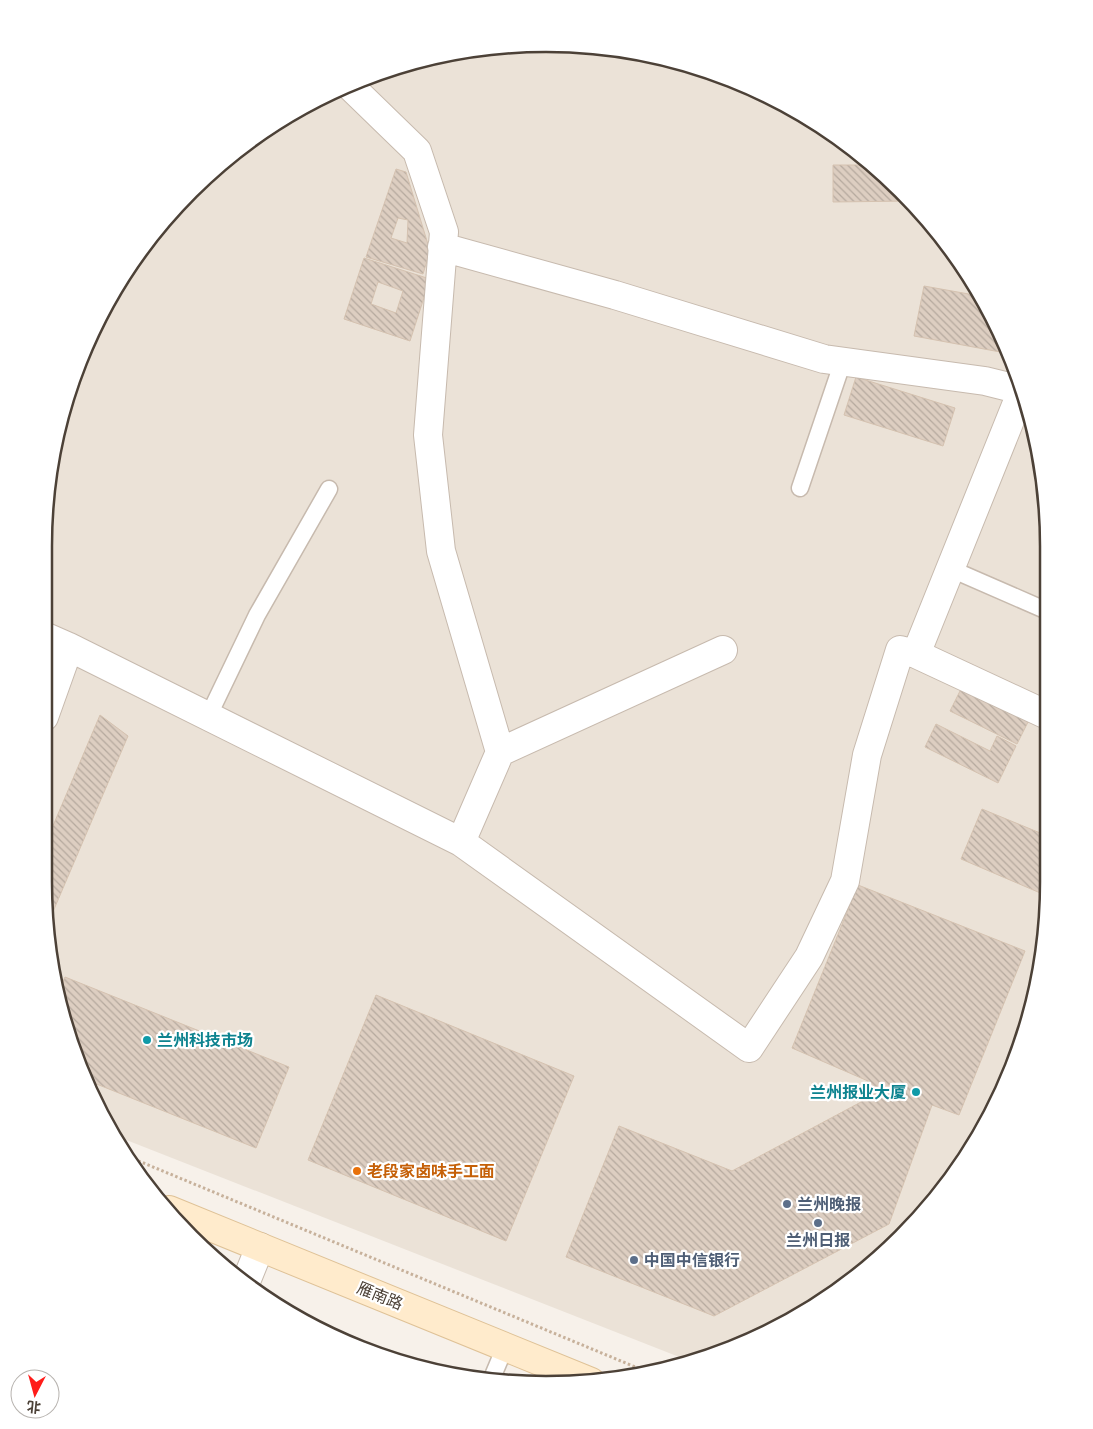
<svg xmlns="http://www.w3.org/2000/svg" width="1093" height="1429" font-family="'Fira Sans','Noto Sans SC',sans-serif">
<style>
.residential{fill:#ebe2d7}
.building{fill:url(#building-back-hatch);stroke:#d5c2b0;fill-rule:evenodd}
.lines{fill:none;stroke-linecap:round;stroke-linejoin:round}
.service-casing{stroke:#c7baae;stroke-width:19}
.minor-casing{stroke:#c7baae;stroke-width:30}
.secondary-casing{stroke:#dfc297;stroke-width:30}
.path{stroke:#c7b19b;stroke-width:3;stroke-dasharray:2.5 2.5;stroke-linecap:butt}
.service{stroke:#fff;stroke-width:16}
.minor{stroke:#fff;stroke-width:28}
.secondary{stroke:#ffebcc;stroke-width:28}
.culture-dot{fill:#0f9aa8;stroke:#fff;stroke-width:2}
.food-dot{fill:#e8710a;stroke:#fff;stroke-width:2}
.service-dot{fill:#5c6f8a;stroke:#fff;stroke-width:2}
.labels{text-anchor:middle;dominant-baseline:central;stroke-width:4.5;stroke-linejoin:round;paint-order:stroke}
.culture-label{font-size:16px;font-weight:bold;fill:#0d838f;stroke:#fff;text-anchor:start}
.food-label{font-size:16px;font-weight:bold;fill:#c56008;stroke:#fff;text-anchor:start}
.service-label{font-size:16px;font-weight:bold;fill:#4e5e75;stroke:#fff;text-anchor:start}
.street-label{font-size:16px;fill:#4c4137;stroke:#fff}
.rim{fill:none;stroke:#4c4137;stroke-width:2.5}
</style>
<defs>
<pattern id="building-back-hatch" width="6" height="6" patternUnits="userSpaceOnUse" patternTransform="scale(1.25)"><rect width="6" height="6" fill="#ddcec1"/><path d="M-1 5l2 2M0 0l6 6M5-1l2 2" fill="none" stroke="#b5a99e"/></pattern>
</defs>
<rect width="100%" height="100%" fill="#f7f1ea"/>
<path class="residential" d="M546 44 644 53 739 82 826 128 902 191 964 267 1011 354 1045 481V948L1011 1075 965 1162 902 1238 826 1300 708 1359 692 1362 111 1134 61 1013 44 883 45 514 61 416 95 324 147 241 191 191 267 129 354 82 448 53Z"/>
<path class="building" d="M865 160 902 191 910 201 833 202V165H865Z
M396 169 406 172 430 251 423 274 366 257ZM398 218 408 220 407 243 391 238Z
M364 258 430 279 410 341 344 319ZM378 282 403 291 396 313 371 304Z
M924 286 980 296 1011 354 914 336Z
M856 377 955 408 943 446 844 415Z
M966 679 1033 712 1017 744 950 711Z
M100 715 128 736 49 921 44 882V847Z
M936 724 990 751 997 736 1016 746 998 783 925 747Z
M982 809 1045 835V895L961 859Z
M858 885 1025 951 959 1115 932 1105 889 1224 714 1316 566 1257 619 1126 732 1171 861 1102 868 1081 792 1048Z
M65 977 289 1067 256 1148 89 1081 61 1013 58 993Z
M376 995 574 1076 506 1241 308 1160Z"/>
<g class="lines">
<defs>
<path id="service" d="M800 488 843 361
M951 569 1045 610
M208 717 257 615 329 489
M492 1378 505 1347"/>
<path id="minor" d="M349 85 417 151 444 232 428 435 441 551 500 752
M442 247 615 295 824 359 985 381 1021 390
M44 636 69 647 461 842 749 1048 809 957 845 881 867 755 900 650 916 654 1045 714
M916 654 1021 393
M44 717 69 647
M461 842 500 752 723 650
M245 1284 260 1247"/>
<path id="secondary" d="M169 1210 591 1382"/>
</defs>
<use href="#service" class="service-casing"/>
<use href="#minor" class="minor-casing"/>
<use href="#secondary" class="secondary-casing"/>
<path class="path" d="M129 1157 645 1371
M305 1322 402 1360"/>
<use href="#service" class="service"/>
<use href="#minor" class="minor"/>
<use href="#secondary" class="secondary"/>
</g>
<g class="culture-dot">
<circle cx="147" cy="1040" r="5"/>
<circle cx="916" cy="1092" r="5"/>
</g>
<circle class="food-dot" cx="357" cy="1171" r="5"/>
<g class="service-dot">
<circle cx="787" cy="1204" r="5"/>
<circle cx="818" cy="1223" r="5"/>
<circle cx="634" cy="1260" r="5"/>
</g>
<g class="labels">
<g class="culture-label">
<text x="157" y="1040">兰州科技市场</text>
<text x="906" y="1092" text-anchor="end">兰州报业大厦</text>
</g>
<g class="food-label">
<text x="367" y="1171">老段家卤味手工面</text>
</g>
<g class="service-label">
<text x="797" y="1204">兰州晚报</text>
<text x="818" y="1240" text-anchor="middle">兰州日报</text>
<text x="644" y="1260">中国中信银行</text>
</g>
<g class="street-label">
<text transform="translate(380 1296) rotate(22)">雁南路</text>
</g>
</g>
<path d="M0 0H1093V1429H0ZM546 52H546A494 494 0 0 1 1040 546V882A494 494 0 0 1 546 1376H546A494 494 0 0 1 52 882V546A494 494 0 0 1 546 52Z" fill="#fff" fill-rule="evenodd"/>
<path class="rim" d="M546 52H546A494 494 0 0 1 1040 546V882A494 494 0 0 1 546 1376H546A494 494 0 0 1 52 882V546A494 494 0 0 1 546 52Z"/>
<g transform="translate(35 1394) rotate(186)"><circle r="24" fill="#ffffff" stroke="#b7b3af"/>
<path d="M0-4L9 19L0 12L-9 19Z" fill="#ff1c19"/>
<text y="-8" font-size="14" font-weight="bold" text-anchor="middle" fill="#4c4137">北</text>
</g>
</svg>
